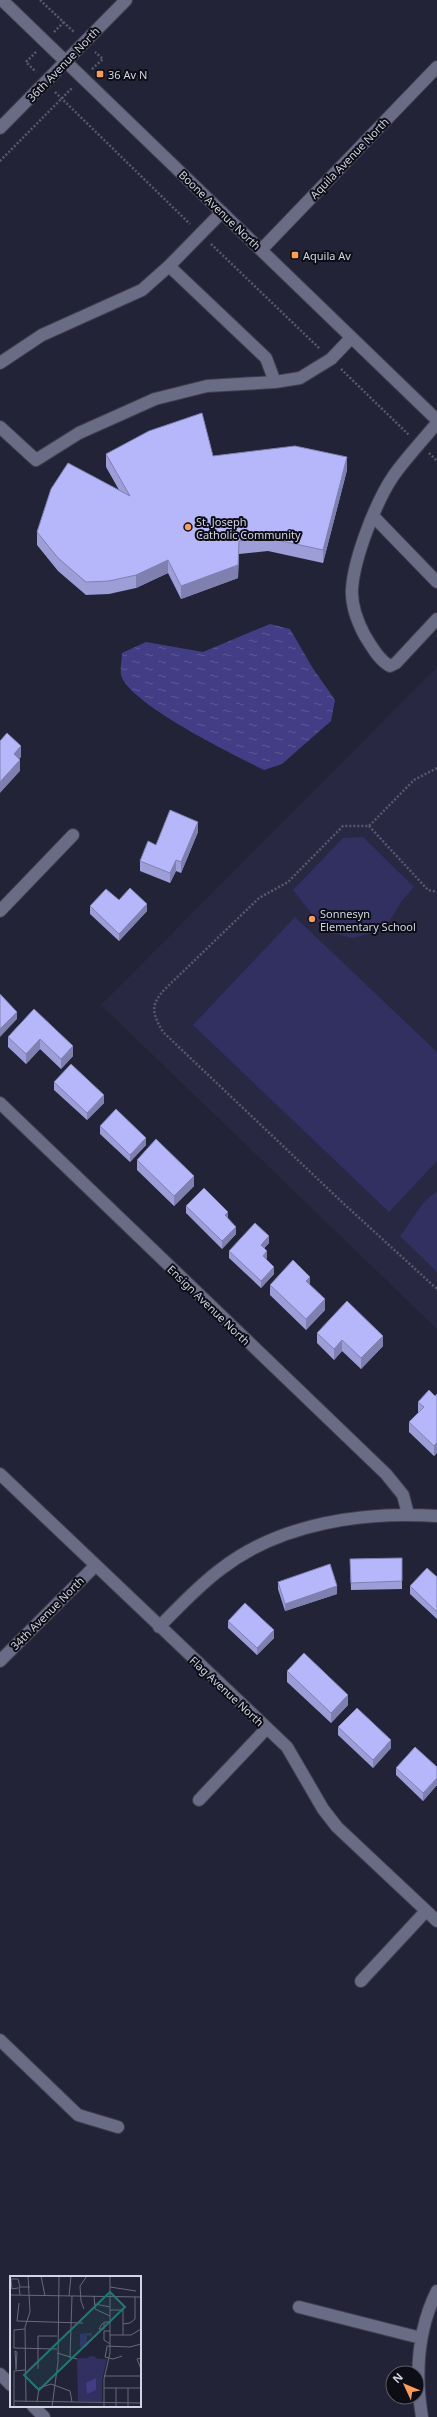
<svg xmlns="http://www.w3.org/2000/svg" width="437" height="2417" font-family="'Noto Sans',sans-serif">
<style>
.built{fill:#282843}
.pitch{fill:#322f61}
.water{fill:url(#water-ripples)}
.lines{fill:none;stroke-linecap:round;stroke-linejoin:round}
.minor-casing{stroke:#403f51;stroke-width:14}
.path{stroke:#59596b;stroke-width:2.5;stroke-dasharray:2 2;stroke-linecap:butt}
.minor{stroke:#6a6b84;stroke-width:12}
.wall{fill:#9d9dd8}
.shaded-wall{fill:#7f80b0}
.building{fill:#b6b7fb;stroke:#7f80b0}
.poi-dot{fill:#fd9c55;stroke:#0d0d16;stroke-width:1.5}
.labels{text-anchor:middle;dominant-baseline:central;stroke-width:4;stroke-linejoin:round;paint-order:stroke}
.street-label{font-size:11px;fill:#d3d3e1;stroke:#0d0d16}
.poi-label{font-size:11px;fill:#d3d3e1;stroke:#0d0d16;text-anchor:start}
.inset-road{fill:none;stroke:#69697b;stroke-width:1}
.view{fill:#197b74;fill-opacity:0.15;stroke:#197b74;stroke-width:2}
.inset-edge{fill:none;stroke:#d3d3e1;stroke-width:2}
</style>
<defs>
<pattern id="water-ripples" width="26" height="14" patternUnits="userSpaceOnUse"><rect width="26" height="14" fill="#433d86"/><path d="M2 4q2-2 4 0t4 0M15 11q2-2 4 0t4 0" fill="none" stroke="#5d5897"/></pattern>
</defs>
<rect width="100%" height="100%" fill="#232337"/>
<path class="built" d="M437 667V1329L101 1005Z"/>
<path class="pitch" d="M363 837 414 887 401 902 387 925 376 932 353 938 332 933 322 927 293 890 343 838Z
M295 917 437 1052V1161L389 1212 193 1025Z
M437 1192V1272L400 1236C413 1221 419 1202 437 1192Z"/>
<path class="water" d="M270 624 290 629 312 667 335 700 331 721 282 764 264 770C236 756 129 704 121 675 120 669 122 659 122 653L146 642 203 652Z"/>
<g class="lines">
<defs>
<path id="minor" d="M2 0 437 420
M0 128 126 0
M261 250 437 67
M169 266 266 358 275 382
M0 363 42 335 142 290 169 266 222 212
M437 423C423 440 407 457 394 475 376 501 354 558 352 589 351 606 357 621 365 636 372 647 379 660 390 666L396 663 437 619
M0 427 36 460 79 433 155 399 207 386 275 382 300 378 331 359 351 338
M374 517 437 582
M0 911 73 835
M0 1103 386 1474 403 1495 408 1514
M0 1474 287 1747 323 1809 337 1827 437 1921
M159 1627C179 1607 198 1586 221 1569 280 1523 365 1511 437 1516
M0 1661 95 1566
M199 1800 267 1728
M361 1981 426 1911
M0 2040 78 2115 118 2127
M299 2307 421 2338
M0 2374 11 2385
M33 2406 44 2417
M422 2417C415 2374 417 2331 437 2291"/>
</defs>
<use href="#minor" class="minor-casing"/>
<path class="path" d="M40 0 74 32
M54 32 64 22
M36 52 26 62 36 72
M92 69 103 59 95 52
M55 92 190 224
M0 161 73 87
M211 244 320 349
M341 369 409 435
M429 453 437 461
M437 768 414 780 369 826H343L288 882 259 898 165 989C150 1005 152 1013 163 1032L343 1203 437 1289
M369 826 428 890 437 892"/>
<use href="#minor" class="minor"/>
</g>
<path class="wall" d="M106 454 213 456 347 470 323 563 268 551 239 554 238 578 181 599 168 573 136 588 109 594 86 595 58 571 37 545V532L119 490 106 467Z
M198 832 181 873 176 871 170 883 140 871V861L156 845Z
M119 900 147 911 119 941 90 914V906Z
M34 1009 73 1056 61 1069 40 1049 26 1064 8 1047V1037Z
M54 1082 104 1103 87 1120 54 1090Z
M100 1126 146 1145 130 1162 100 1134Z
M137 1160 194 1186 174 1206 137 1170Z
M186 1206 228 1219 236 1234 222 1249 186 1213Z
M269 1243 264 1248 267 1258 266 1259 274 1274 261 1288 229 1258V1251Z
M270 1285 310 1286 325 1310 306 1330 270 1295Z
M317 1333 383 1346 361 1369 342 1351 334 1360 317 1343Z
M437 1394V1453L434 1456 409 1432V1422L418 1413V1402L435 1396Z
M402 1558V1589L351 1590 350 1559Z
M437 1577V1619L410 1594V1586Z
M278 1582 337 1594 285 1611 278 1589Z
M228 1621 274 1638 257 1655 228 1628Z
M287 1671 348 1705 331 1723 287 1682Z
M338 1727 391 1748 373 1768 338 1735Z
M437 1767V1785L423 1801 396 1775V1768Z"/>
<path class="shaded-wall" d="M347 457V470L323 563V550Z
M239 541 238 578 181 599V586Z
M168 560V573L136 588V575Z
M21 746V757L14 765V754Z
M20 760V771L0 793V782Z
M198 822V832L181 873V862Z
M176 860V871L170 883V873Z
M147 904V911L119 941V934Z
M17 1012V1019L0 1037V1029Z
M40 1039V1049L26 1064V1054Z
M73 1046V1056L61 1069V1059Z
M104 1095V1103L87 1120V1113Z
M146 1138V1145L130 1162V1155Z
M194 1176V1186L174 1206V1196Z
M228 1212V1219L225 1215Z
M236 1227V1234L222 1249V1241Z
M269 1236V1243L261 1252V1245Z
M267 1251V1258L263 1263V1256Z
M274 1267V1274L261 1288V1281Z
M310 1277V1287L306 1281Z
M325 1299V1310L306 1330V1319Z
M383 1336V1346L361 1369V1358Z
M342 1340V1351L334 1360V1349Z
M437 1442V1453L434 1456V1446Z
M337 1586V1594L285 1611V1604Z
M274 1630V1638L257 1655V1648Z
M348 1695V1705L331 1723V1713Z
M391 1740V1748L373 1768V1760Z
M437 1778V1785L423 1801V1793Z"/>
<path class="building" d="M202 413 213 456 295 446 347 457 323 550 268 538 239 541 238 565 181 586 168 560 136 575 109 581 86 582 58 558 37 532 51 489 68 463 130 496 106 454 149 431Z
M7 733 21 746 14 754 20 760 0 782V741Z
M170 810 198 822 181 862 176 860 170 873 140 861 148 841 156 845Z
M130 888 147 904 119 934 90 906 106 889 119 900Z
M0 994 17 1012 0 1029Z
M34 1009 73 1046 61 1059 40 1039 26 1054 8 1037Z
M71 1064 104 1095 87 1113 54 1082Z
M116 1109 146 1138 130 1155 100 1126Z
M156 1139 194 1176 174 1196 137 1160Z
M204 1188 228 1212 225 1215 236 1227 222 1241 186 1206Z
M255 1223 269 1236 261 1245 267 1251 263 1256 274 1267 261 1281 229 1251Z
M293 1260 310 1277 306 1281 325 1299 306 1319 270 1285Z
M347 1301 383 1336 361 1358 342 1340 334 1349 317 1333Z
M429 1390 435 1396 437 1394V1442L434 1446 409 1422 424 1407 418 1402Z
M402 1558V1581L351 1583 350 1559Z
M330 1564 337 1586 285 1604 278 1582Z
M427 1568 437 1577V1612L410 1586Z
M245 1603 274 1630 257 1648 228 1621Z
M304 1653 348 1695 331 1713 287 1671Z
M357 1708 391 1740 373 1760 338 1727Z
M415 1747 437 1767V1778L423 1793 396 1768Z"/>
<g class="poi-dot">
<rect x="96" y="70" width="8" height="8" rx="2"/>
<rect x="291" y="251" width="8" height="8" rx="2"/>
<circle cx="188" cy="527" r="4"/>
<circle cx="312" cy="919" r="4"/>
</g>
<g class="labels">
<g class="street-label">
<text transform="translate(63 64) rotate(-46)">36th Avenue North</text>
<text transform="translate(349 158) rotate(-46)">Aquila Avenue North</text>
<text transform="translate(220 210) rotate(44)">Boone Avenue North</text>
<text transform="translate(209 1305) rotate(44)">Ensign Avenue North</text>
<text transform="translate(47 1613) rotate(-45)">34th Avenue North</text>
<text transform="translate(227 1691) rotate(43)">Flag Avenue North</text>
</g>
<g class="poi-label">
<text x="108" y="74">36 Av N</text>
<text x="303" y="255">Aquila Av</text>
<text x="196" y="521">St. Joseph<tspan x="196" dy="13">Catholic Community</tspan></text>
<text x="320" y="913">Sonnesyn<tspan x="320" dy="13">Elementary School</tspan></text>
</g>
</g>
<g transform="translate(10 2276)">
<rect width="131" height="131" fill="#232337"/>
<path d="M67 82 97 83 92 104V126L68 125Z" fill="#322f61"/>
<path d="M78 57H82V61L77 59V71H70V58ZM76 86a6 6 0 1 1 12 0a6 6 0 1 1-12 0Z" fill="#322f61"/>
<path d="M86 102V114L77 118 76 107Z" fill="#433d86"/>
<path class="inset-road" d="M31 0 35 20M100 11 126 15M8 12 2 13 1 3H8L10 11M0 19 131 21M10 19 9 11H20M59 20 61 0M84 20 85 33 100 40M9 27 7 45 73 47M85 28 100 31M74 33 71 25 70 10 77 0M100 34H113V59M94 47V53H89L92 48 95 46H100M113 48 120 47 125 43V21M15 53 4 54V72L47 73M100 55H94V64L100 68M100 59H121L131 53M28 60V93M28 60H47M96 70 120 71 131 68M97 71 95 81 103 83 112 80M47 77 67 83M60 82 62 20M131 82 127 83 131 93M6 94 7 76 5 75 6 93M94 100H131M94 112H131M106 112V131M4 125 131 127M16 126 15 51 20 36 18 0M27 126 29 112 41 108 60 115 62 126M4 131V95L15 94M42 131 48 86 49 0M94 131V103L100 77V0M118 131V112"/>
<path class="view" d="M100 16 115 31 29 114 14 99Z"/>
<rect width="131" height="131" class="inset-edge"/>
</g>
<g transform="translate(405 2385) rotate(314)"><circle r="19" fill="#0d0d16" stroke="#5c5c67"/>
<path d="M0-3L7 15L0 10L-7 15Z" fill="#fd9c55"/>
<text y="-6" font-size="11" font-weight="bold" text-anchor="middle" fill="#d3d3e1">N</text>
</g>
</svg>
